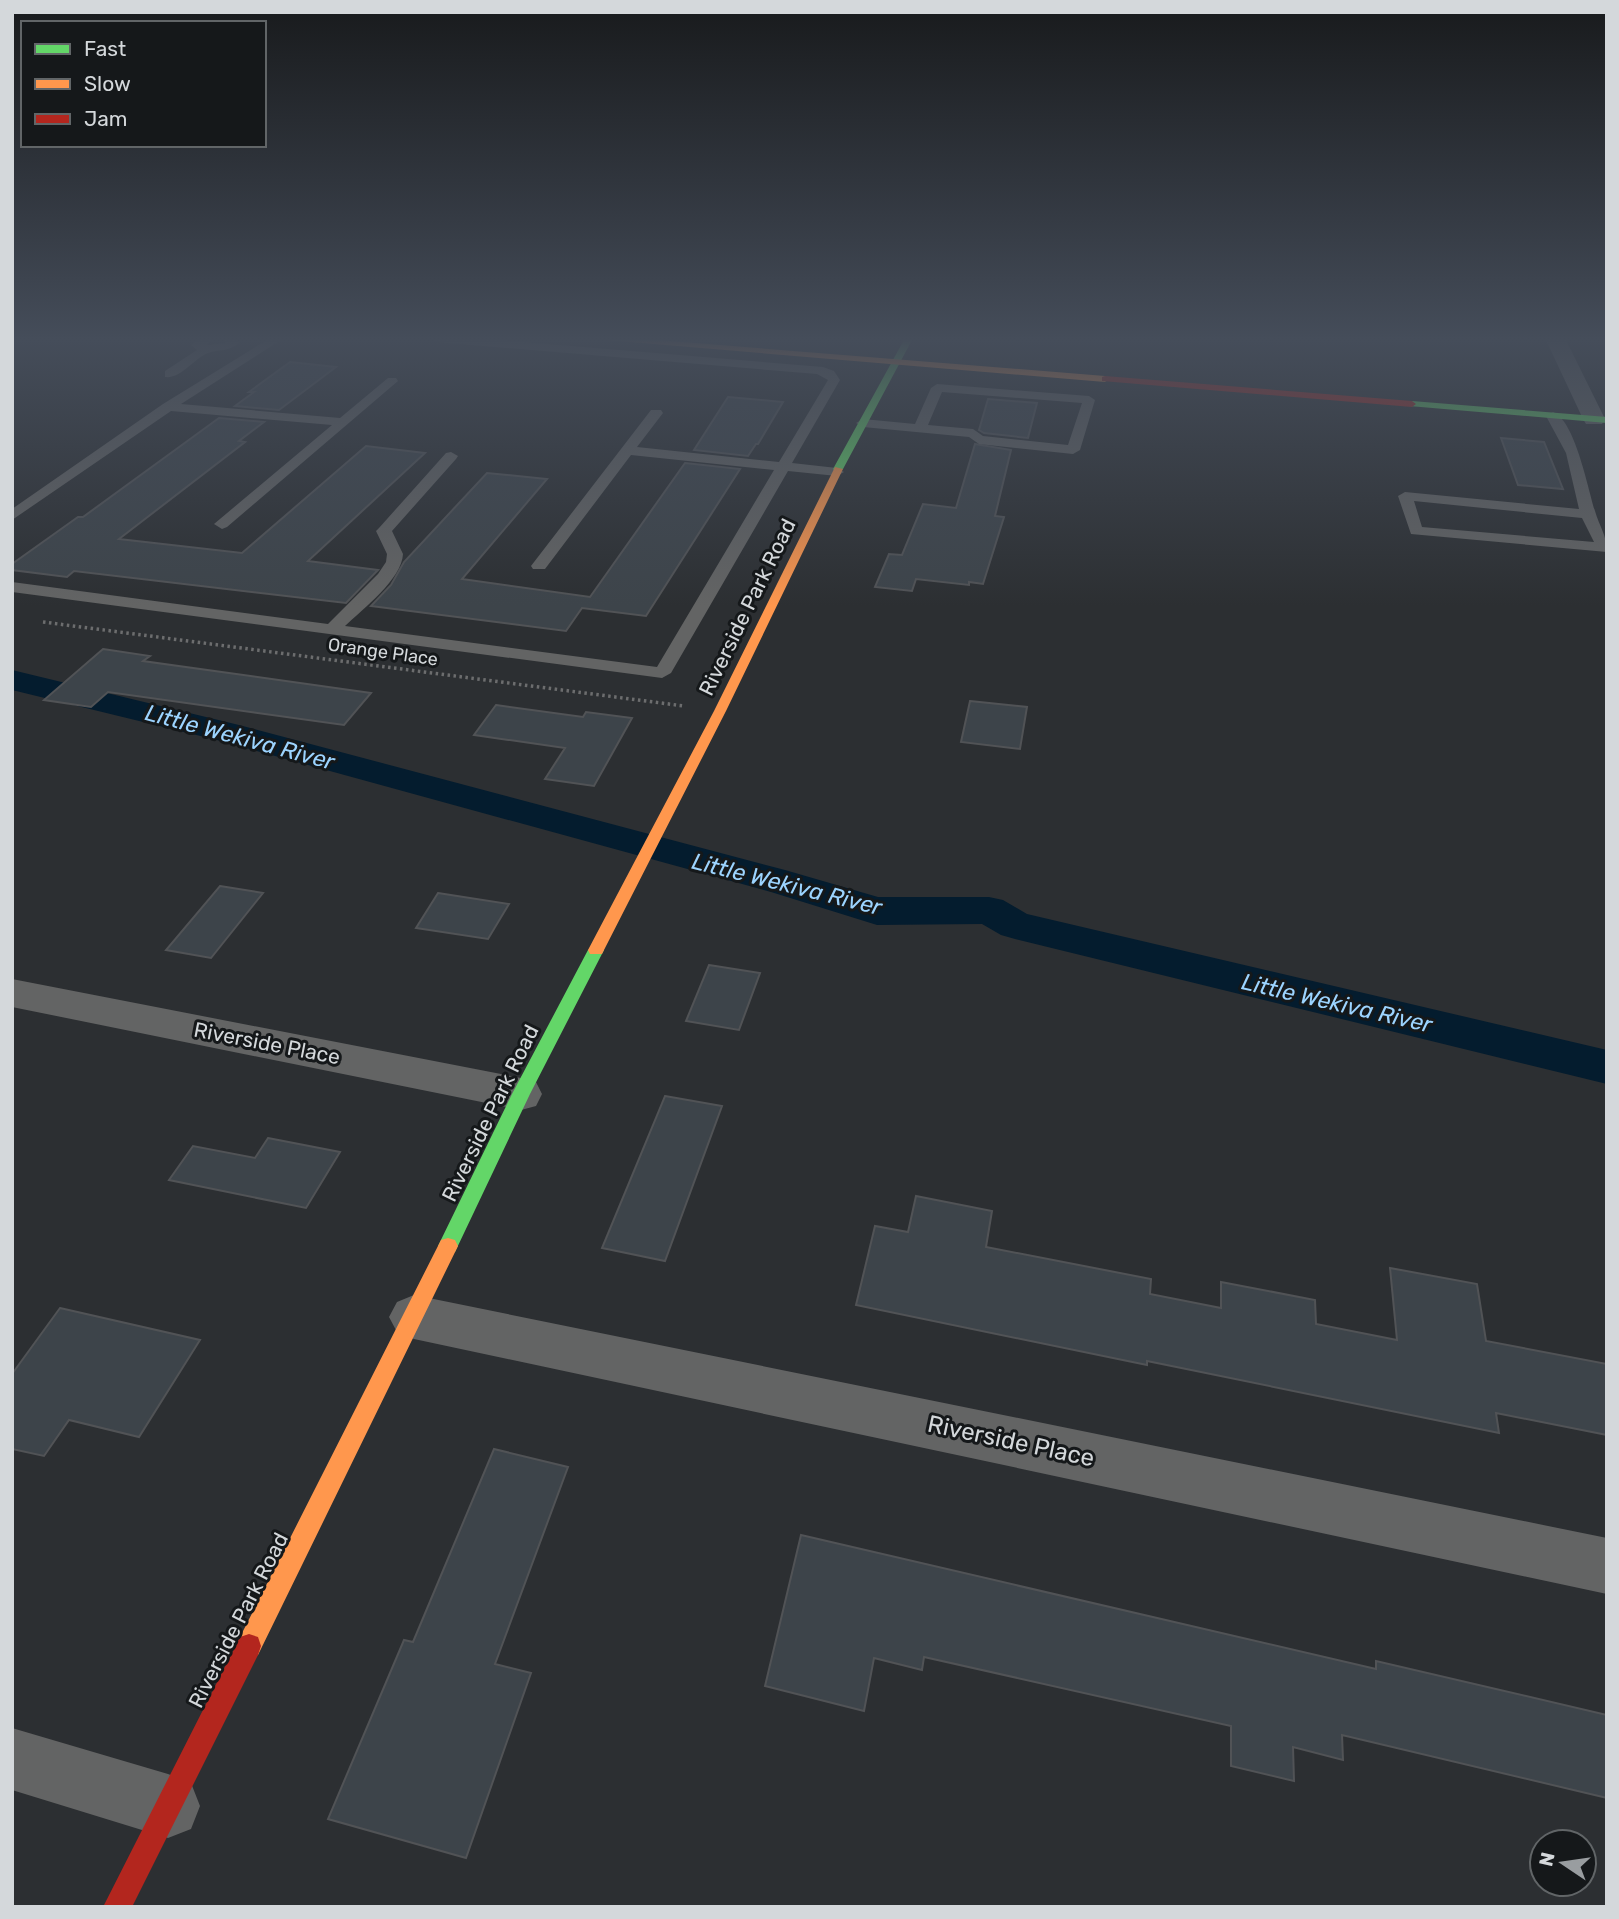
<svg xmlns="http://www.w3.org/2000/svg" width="1619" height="1919" font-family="Rubik,sans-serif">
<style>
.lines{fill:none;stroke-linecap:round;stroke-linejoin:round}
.canal{fill:#041c2e;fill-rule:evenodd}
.building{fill:#3d444a;stroke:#515356;stroke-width:2}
.path{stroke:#6c6d6e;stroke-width:3.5;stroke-dasharray:2.5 3.5;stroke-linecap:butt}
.lane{fill:#636464;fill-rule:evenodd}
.street{fill:#636464;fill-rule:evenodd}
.fast{fill:#63d668;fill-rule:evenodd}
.slow{fill:#ff974d;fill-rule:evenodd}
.jam{fill:#b3261e;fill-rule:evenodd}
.labels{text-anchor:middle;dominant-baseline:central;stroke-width:6;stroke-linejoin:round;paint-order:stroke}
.far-street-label{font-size:18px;fill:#d4d8db;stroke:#15181a}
.street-label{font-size:21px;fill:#d4d8db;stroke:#15181a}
.water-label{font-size:23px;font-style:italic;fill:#9cd4ff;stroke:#15181a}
.near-street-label{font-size:24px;fill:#d4d8db;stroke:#15181a}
</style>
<rect width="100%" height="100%" fill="#2c2f32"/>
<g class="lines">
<path class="canal" d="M12 670 239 725 785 870 878 897H989L1003 900 1027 914 1607 1050V1084L1015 939 1001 935 982 924 877 925 771 892 217 740 12 690Z"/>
</g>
<path class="building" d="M290 362 336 367 279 410 235 406 254 392H249Z
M728 397 783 402 758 444H756L748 456 694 450Z
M988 399 1037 403 1028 438 984 433 979 430Z
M219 418 264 422 239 441 245 442 119 539 242 553 366 446 425 453 308 561 378 570 346 603 74 571 67 577 12 570V564L78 517H83Z
M1501 438 1544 442 1563 489 1518 485Z
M975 444 1011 450 995 516 1004 517 983 584 969 582V585L916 579 912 591 875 587 889 554 902 555 923 504 956 508Z
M685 463 740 469 646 616 582 608 566 631 371 606 391 585 404 562 487 473 547 479 462 579 590 597Z
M103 649 150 656 143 661 371 693 344 725 108 692 91 707 44 700Z
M970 701 1027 707 1020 749 961 742Z
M496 705 583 717 586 712 632 718 594 786 545 779 565 748 474 735Z
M220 886 263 893 211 958 166 950Z
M438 893 509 904 488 939 416 928Z
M709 965 760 973 739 1030 686 1021Z
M665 1096 722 1106 665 1261 602 1248Z
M268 1138 340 1152 306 1208 169 1180 193 1146 255 1158Z
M916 1196 992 1211 986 1247 1151 1279 1150 1294 1221 1308V1282L1315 1300 1316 1324 1397 1340 1390 1268 1477 1284 1486 1341 1607 1364V1435L1496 1413 1499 1433 1147 1361V1365L856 1305 875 1226 908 1232Z
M60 1308 200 1340 139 1437 69 1420 44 1456 12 1449V1374Z
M494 1449 568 1467 495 1664 531 1673 466 1858 328 1819 404 1640 413 1642Z
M801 1535 1376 1669V1661L1607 1715V1798L1342 1735 1343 1760 1293 1747 1294 1781 1231 1766V1726L924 1657 922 1670 874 1658 864 1711 765 1686Z"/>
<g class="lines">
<path class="path" d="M43 622 684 706"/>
<path class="lane" d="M201 338H215L207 345 225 343V338H237L239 343C229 352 219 349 208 353 193 359 181 379 165 377V371L197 350 191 345Z
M270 338H284L181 404 340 418 388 378H396L398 381 227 527 222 529 214 524 332 425 171 411 12 520V509L163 404Z
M430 338H475L823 367 834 371 840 380 792 463 837 468 844 472 837 476 788 471 671 673 662 678 12 592V582L328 624 378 574 386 562 387 554 376 531 379 528 446 453 451 452 458 456 456 459 392 531 403 554C402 579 363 609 345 626L657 667 774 470 631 455 545 569H533L531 566 651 410H661L663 413 637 447 779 462 828 380 817 374 436 342Z
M937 384 1089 396 1095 400 1080 450 1073 454 979 444 969 437 863 427 856 423 863 419 915 424 931 388ZM942 392 1082 403 1068 445 983 436 973 429 928 425Z
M1553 412C1575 420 1588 489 1595 511 1599 526 1607 535 1607 552L1411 534 1398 496 1405 492 1579 509 1566 453 1546 416ZM1414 501 1582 518 1594 542 1422 527Z"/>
<path class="street" d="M1545 338H1565L1605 419 1602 424H1586L1583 419Z
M12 979 521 1078 536 1082 542 1094 536 1106 521 1110 12 1007Z
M414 1295 1607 1538V1594L414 1339 397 1332 389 1317 397 1302Z
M12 1728 168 1774 191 1783 200 1806 191 1829 168 1838 12 1790Z"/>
<path class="fast" d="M905 338 912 340 843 469 835 471 833 469Z
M1412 401 1607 417V423L1409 406V402Z
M596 945 604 950 530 1094 455 1252 448 1254 441 1252 438 1246 512 1094 588 950Z"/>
<path class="slow" d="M602 338H633L1105 376 1109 379 1105 382 606 340Z
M835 467 843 469 726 711 604 950 602 954H590L588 950 714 711Z
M448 1238 455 1240 458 1246 258 1655 249 1658 240 1655 237 1646 240 1637 441 1240Z"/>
<path class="jam" d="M1105 376 1412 401 1416 404 1412 407 1102 381V377Z
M249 1634 258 1637 261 1646 258 1655 132 1907H103L240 1637Z"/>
</g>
<linearGradient id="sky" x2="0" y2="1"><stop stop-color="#181a1c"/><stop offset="0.56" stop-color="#454d5a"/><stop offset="1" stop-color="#454d5a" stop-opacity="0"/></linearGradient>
<rect width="1619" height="606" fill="url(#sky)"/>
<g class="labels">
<g class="far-street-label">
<text transform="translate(383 652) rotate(8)">Orange Place</text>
</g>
<g class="street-label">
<text transform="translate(747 607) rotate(-64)">Riverside Park Road</text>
<text transform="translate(267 1043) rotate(11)">Riverside Place</text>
<text transform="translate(490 1113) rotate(-64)">Riverside Park Road</text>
<text transform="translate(238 1620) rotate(-63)">Riverside Park Road</text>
</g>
<g class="water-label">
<text transform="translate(240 737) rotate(15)">Little Wekiva River</text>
<text transform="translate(787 884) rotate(14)">Little Wekiva River</text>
<text transform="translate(1337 1003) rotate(13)">Little Wekiva River</text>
</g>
<g class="near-street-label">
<text transform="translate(1011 1441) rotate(12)">Riverside Place</text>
</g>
</g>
<rect width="1619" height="1919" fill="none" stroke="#d4d8db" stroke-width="28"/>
<rect x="21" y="21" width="245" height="126" fill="#15181a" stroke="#616567" stroke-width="2"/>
<rect x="35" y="44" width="35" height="10" fill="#63d668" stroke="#616567" stroke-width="2"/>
<text x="84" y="56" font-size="21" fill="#d4d8db">Fast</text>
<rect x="35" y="79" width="35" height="10" fill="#ff974d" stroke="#616567" stroke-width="2"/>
<text x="84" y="91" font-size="21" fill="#d4d8db">Slow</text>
<rect x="35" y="114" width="35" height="10" fill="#b3261e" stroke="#616567" stroke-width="2"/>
<text x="84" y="126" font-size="21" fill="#d4d8db">Jam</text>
<g transform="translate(1563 1863) rotate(283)"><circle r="33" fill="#15181a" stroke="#616567" stroke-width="2"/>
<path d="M0-5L12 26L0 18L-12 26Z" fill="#999da0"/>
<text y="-10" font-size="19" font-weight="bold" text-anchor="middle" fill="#d4d8db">N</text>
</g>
</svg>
